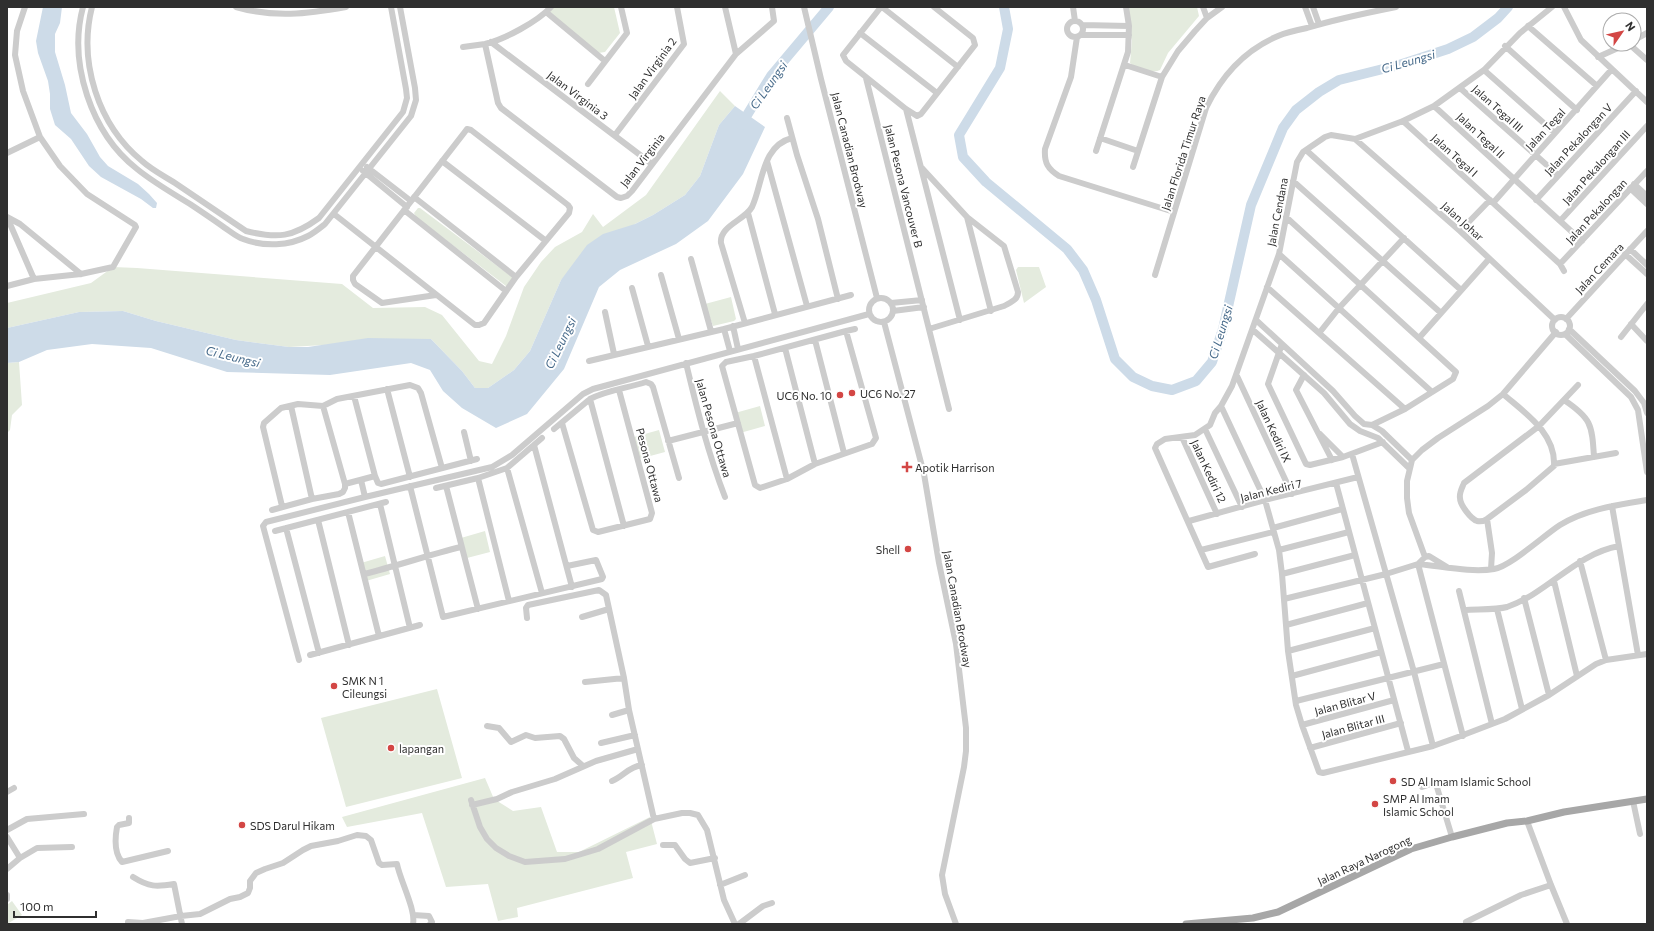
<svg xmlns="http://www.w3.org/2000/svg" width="1654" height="931" font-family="Commissioner,sans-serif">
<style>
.green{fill:#e4ebde}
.water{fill:#cddbe8}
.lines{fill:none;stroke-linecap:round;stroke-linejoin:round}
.river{stroke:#cddbe8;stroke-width:10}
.minor{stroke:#ccc;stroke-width:6}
.major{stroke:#a7a7a7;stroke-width:7}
.poi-dot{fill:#d34644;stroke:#fff;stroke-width:1.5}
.labels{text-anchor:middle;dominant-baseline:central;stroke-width:4;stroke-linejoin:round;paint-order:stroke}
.street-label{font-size:11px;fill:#2f2f2f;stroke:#fff}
.poi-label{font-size:11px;fill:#2f2f2f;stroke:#fff;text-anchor:start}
.water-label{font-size:12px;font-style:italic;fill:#456989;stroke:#fff}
</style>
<rect width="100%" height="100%" fill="#fff"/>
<path class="green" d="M551 7H614L620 33 605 52 598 53 549 16Z
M1128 7H1197L1199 16 1168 53 1160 70C1153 74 1136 68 1130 63L1132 40 1127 28Z
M720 91 735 106 719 125 700 176 685 195 653 215 635 224 561 280 530 351 514 370 488 388H475L462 371 431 339 289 347 236 340 156 321 123 311 79 312 7 328V303L91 283 113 267 137 268 342 284 373 308 425 307 442 315 479 361 492 364 506 336 524 287 541 262 555 247 582 232 593 214 603 227 646 195Z
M418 208H420L512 277 513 280 509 286H506L416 217 414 213Z
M1018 267H1039L1046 287 1024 303 1016 270Z
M731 297 736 319 734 321 713 326 705 304Z
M19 362 22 405 12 415 10 430 7 433V363Z
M760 406 765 426 740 433 735 413Z
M659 430 665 452 639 459 634 437Z
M485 531 490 552 467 558 461 538Z
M385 556 390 574 366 581 361 563Z
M437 689 462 778 346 807 321 718Z
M485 778 494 799 513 811 541 807 557 852H579L650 817 657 844 626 852 633 878 517 908 518 917 498 921 488 884 446 887 422 813 347 827 342 817Z
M12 901 22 915 7 924V905Z"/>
<path class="water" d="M43 7H62L60 23 55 34V52L65 85 71 113 87 134 100 157 108 166 138 184 149 194 157 203 156 208H153L141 199 101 177 89 166 71 139 55 125 50 109V94L48 81 38 53 36 41Z
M735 106 765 127 743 174 708 221 676 244 620 270 599 287 564 369 527 414 496 428 462 408 443 391 430 370 411 363 330 375 227 372 151 348 92 344 47 350 19 362 7 363V328L79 312 123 311 156 321 236 340 289 347H308L368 338 431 339 462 371 475 388H488L514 370 530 351 561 280 587 245 603 234 635 224 653 215 685 195 700 176 719 125Z"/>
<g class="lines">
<path class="river" d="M1004 7 1008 29 1000 68 959 135 963 157 986 182 1067 249 1083 270 1096 300 1115 359 1133 377 1152 386 1172 390 1196 381 1212 362 1223 329 1251 205 1283 128 1296 110 1319 92 1339 80 1399 65 1448 49 1473 37 1498 18 1508 7
M741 125 771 76 829 7"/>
<path class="minor" d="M83 7C68 63 91 133 137 169 153 182 172 193 190 204 202 212 214 220 225 228 231 232 237 237 243 239 264 247 289 246 308 236 314 233 320 228 325 224L411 116 416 100 415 88 400 7
M92 7C78 62 98 125 142 161 152 170 164 176 175 183 199 199 222 215 246 231 278 239 293 237 319 218L403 112 407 98 406 89 391 7
M236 7C274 18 307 14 346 7
M804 7 821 79 877 298
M881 7 843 55 846 61 906 109 917 116 921 114 975 45 973 38 934 7
M882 7 958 67
M1073 7 1075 21
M1203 7 1207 18
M1305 7 1312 26
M1313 7 1319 24
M1564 7 1581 40 1647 102
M546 12 605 61
M1067 29a8 8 0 1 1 16 0a8 8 0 1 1-16 0Z
M1082 25 1129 26
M1528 26 1597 86
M860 33 937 93
M1082 35H1129
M1077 37 1071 77 1045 149C1044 163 1048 169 1059 176L1174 212
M1634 40 1647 33
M491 42 652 164
M485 44 498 103 501 108 617 197 621 198 627 196 632 191 736 54 725 7
M1629 44 1647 60
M1505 46 1577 110
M463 47C470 46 478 45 485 44 505 39 537 22 551 7
M736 54 774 21 772 7
M1598 57 1627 44
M1125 65 1162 77
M1484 70 1555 133
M866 78 949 409
M588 84 627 33 621 7
M1460 88 1558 175
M1434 106 1582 241
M906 109 960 320
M787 118 797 155 818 219 838 299
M1403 121 1560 264 1564 271
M615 135 684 44 677 7
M1100 138 1138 151
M1355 139 1403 121 1434 106 1484 70 1520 33 1552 7
M1306 150 1461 290
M1096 151 1128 52 1129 26 1126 7
M7 153 40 137
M442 161 546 241
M767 161 807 306
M367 167 411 201
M921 167 967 217 1004 246 1018 292C1018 300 1011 302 1004 306L929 329
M1133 167 1162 77 1178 51 1195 31 1207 18 1222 7
M363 171 407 207
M1293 181 1441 313
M1634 184 1647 196
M1630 188 1647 204
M414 197 516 277
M1536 200 1636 91
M1493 203 1612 69
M404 210 506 291
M748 213 775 314
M334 214C381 251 428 288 475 325H479L484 323 516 277 569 213 570 208 568 205 471 130 467 129 464 133C427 180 390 228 353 276V280L355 284 382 303 436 295
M7 217 20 224 81 274
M7 217 34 279
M967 217 991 311
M1286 217 1456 372 1453 379 1405 409 1372 425
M1560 221 1647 126
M1460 231 1490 200
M1630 249 1647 265
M1279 254 1432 392
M1625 254 1647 274
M691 259 711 331
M1560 264 1647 171
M661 275 679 339
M1155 275 1206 108C1221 77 1245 50 1278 36 1287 32 1297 30 1307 28 1336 19 1366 13 1396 7
M7 286 34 279 81 274 113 267 136 227 135 225 87 194 60 166 40 137 23 91 15 55 17 31 25 7
M1267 287 1405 409
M632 288 648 346
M869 310a12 12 0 1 1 24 0a12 12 0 1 1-24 0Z
M891 303 922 300
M893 311 924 307
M605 312 614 354
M1552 326a9 9 0 1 1 18 0a9 9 0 1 1-18 0Z
M1566 319 1647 231
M1256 320 1333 391 1355 416 1364 424 1372 425 1382 431 1412 460
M884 322 924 474 939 563 956 644 966 728V751L964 767 942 875 945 894 956 924
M745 323 721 243C719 226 745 220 752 207 763 184 761 146 792 138
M1631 324 1647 341
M733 326 738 349
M724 329 730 351
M1569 329 1635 391 1644 403 1647 413
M1253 330 1324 393 1350 424 1360 431 1378 438 1409 468
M846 331 876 438 872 444 815 464 787 479 760 488 755 485 722 366 726 362 754 356 846 331 855 329
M1320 332 1339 308 1404 238
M1565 334 1631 397 1638 410 1647 472
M1621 337 1647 304
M1419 338 1489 259
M815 340 844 453
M1282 344 1268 384 1306 464 1310 465 1343 457 1383 442
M785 348 815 464
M754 356 787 479
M589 361 724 329 851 295
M686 363C697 409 708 453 725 497
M1304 375 1296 390 1332 460
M1237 376 1292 494
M387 389 410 477
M1503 394C1525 413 1556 433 1554 466L1526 490 1487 519C1484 521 1481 522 1477 521 1471 519 1460 505 1460 498 1459 493 1462 488 1464 483L1539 426 1578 385
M354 396 375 476
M590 399 624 526
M1564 400C1591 418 1592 424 1594 457
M291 406 312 499
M323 406 345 484
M1221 406 1265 500 1279 550 1282 574 1288 651 1296 705 1302 725 1319 772 1323 773 1433 746 1458 737 1505 719 1549 695 1596 664 1606 660 1647 654
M562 423 593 530 598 532 650 519 652 513 619 390
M554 429 590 399C607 390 628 388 646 382L651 384 653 387 679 478
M1205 429 1242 507
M464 432 471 461
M1320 434 1343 457
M1182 437 1217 514
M668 441 738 423
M534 445 572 587
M1352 454 1414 672 1433 746
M1554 464 1616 453
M507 468 542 593
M478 478 509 601
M361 480 365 497
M1336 483 1408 751
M410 486 443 617 602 579 603 577 596 560 567 566
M446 486 478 609
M436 488 478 478 507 468 542 438
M380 504 410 628
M282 506 263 427 264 423 281 408 298 404 323 406 337 399 410 385 418 388 421 393 442 468
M1612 506 1638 655
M272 510 312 499 339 494 343 492 345 488V484L375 476 378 483 381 484 477 459
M348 512 379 636
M1487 519 1492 553 1491 569
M318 520 349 645
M1189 521 1265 500 1358 477
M286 528 319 653
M1273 528 1342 509
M275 531 386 502
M1201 550 1273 532
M1279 550 1349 532
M1255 554 1208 567 1155 448 1157 444 1165 439 1195 435 1210 425 1215 413 1221 406 1232 386 1279 254 1297 162 1303 152 1325 137 1331 135 1355 139 1460 231 1555 320
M1425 557 1409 513 1407 498V481L1412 460 1422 450 1438 438 1488 406 1503 394 1556 332
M1580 561 1606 660
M1447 567 1429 556 1425 557 1418 564C1441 566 1471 573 1494 569 1511 566 1543 536 1560 525 1586 509 1617 505 1647 500
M364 574C397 566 428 555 461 547
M1282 574 1355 555
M1554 581 1577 676
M1459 591 1492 724
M1524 598 1549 695
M1284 599 1386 574 1418 564 1463 736
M1497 609 1522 709
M1464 610C1476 609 1496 610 1507 607 1548 593 1575 554 1619 546
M582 617 609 609
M527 618 526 608 528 605 599 590 606 595 624 678 629 710 654 819
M1286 625 1368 603
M1288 651 1375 628
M310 655 420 625
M299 660 263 526 266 522 365 497 492 467 512 455 583 394 593 389 869 314
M1292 676 1381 652
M585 682 624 678
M1296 701 1444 664
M612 715 629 710
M1302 725 1394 700
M487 726 499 728 511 742 526 735 535 738 560 736 564 739 574 758 583 766
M601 743 635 735
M1310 748 1401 723
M612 781C624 776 628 767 642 765
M1422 787 1434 783 1436 784 1452 837
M7 792 14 788
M471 800 480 827 487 839 496 848 509 856 525 862 565 859 598 849 654 819 682 813H690L698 815 707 830 724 900 735 924
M1633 801 1640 834
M472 805 497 799 512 792 555 779 596 761 638 749
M129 818V823L119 825 117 827C115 838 114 853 122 862L168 851
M1527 821 1551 885 1567 924
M7 830 27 819 84 814
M7 837 20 858
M663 845H675L685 859 690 863 715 858
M7 869 20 858 37 848 72 847
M133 877C149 887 156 887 174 884L182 924
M720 885 745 875
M7 895V899
M413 915 429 916 432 922 430 924
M128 922 143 923 181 916 200 914 230 899 240 897 248 893 250 888V881L256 873 265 869 283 863 303 850 311 846 338 841 357 835 366 836 371 840 379 863 382 865 397 864C400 880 416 910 413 924
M1466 922 1521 895 1551 885
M739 924 763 906 772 903"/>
<path class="major" d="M1186 924 1253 918 1278 912 1394 857 1411 849 1452 837 1507 823 1527 821 1564 812 1647 799"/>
</g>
<g class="poi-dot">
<circle cx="852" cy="393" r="4"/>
<circle cx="840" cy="395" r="4"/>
<path d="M905 461h4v4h4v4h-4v4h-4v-4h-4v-4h4z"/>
<circle cx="908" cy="549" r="4"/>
<circle cx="334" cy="686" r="4"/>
<circle cx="391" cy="748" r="4"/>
<circle cx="1393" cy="781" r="4"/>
<circle cx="1375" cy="804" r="4"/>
<circle cx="242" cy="825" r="4"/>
</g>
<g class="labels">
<g class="street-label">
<text transform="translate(652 68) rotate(-54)">Jalan Virginia 2</text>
<text transform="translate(578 95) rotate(37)">Jalan Virginia 3</text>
<text transform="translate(1498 108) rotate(42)">Jalan Tegal III</text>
<text transform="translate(1545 129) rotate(-47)">Jalan Tegal</text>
<text transform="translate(1481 135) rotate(43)">Jalan Tegal II</text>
<text transform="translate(1578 139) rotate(-47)">Jalan Pekalongan V</text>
<text transform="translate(850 150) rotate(76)">Jalan Canadian Brodway</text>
<text transform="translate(1183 153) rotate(-72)">Jalan Florida Timur Raya</text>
<text transform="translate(1455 155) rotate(42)">Jalan Tegal I</text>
<text transform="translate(642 160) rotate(-52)">Jalan Virginia</text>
<text transform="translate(1596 167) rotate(-48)">Jalan Pekalongan III</text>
<text transform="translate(904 186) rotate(76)">Jalan Pesona Vancouver B</text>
<text transform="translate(1596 211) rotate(-47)">Jalan Pekalongan</text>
<text transform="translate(1277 212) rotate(-79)">Jalan Cendana</text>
<text transform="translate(1463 221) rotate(42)">Jalan Johar</text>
<text transform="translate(1599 268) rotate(-47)">Jalan Cemara</text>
<text transform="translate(714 428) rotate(74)">Jalan Pesona Ottawa</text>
<text transform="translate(1274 431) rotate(65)">Jalan Kediri IX</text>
<text transform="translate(650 465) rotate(75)">Pesona Ottawa</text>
<text transform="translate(1209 471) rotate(65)">Jalan Kediri 12</text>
<text transform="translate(1271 490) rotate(-14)">Jalan Kediri 7</text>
<text transform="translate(958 609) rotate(80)">Jalan Canadian Brodway</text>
<text transform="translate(1345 703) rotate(-15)">Jalan Blitar V</text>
<text transform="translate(1353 726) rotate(-15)">Jalan Blitar III</text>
<text transform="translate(1364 860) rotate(-25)">Jalan Raya Narogong</text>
</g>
<g class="poi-label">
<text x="860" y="393">UC6 No. 27</text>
<text x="832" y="395" text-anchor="end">UC6 No. 10</text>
<text x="915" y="467">Apotik Harrison</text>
<text x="900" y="549" text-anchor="end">Shell</text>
<text x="342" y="680">SMK N 1<tspan x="342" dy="13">Cileungsi</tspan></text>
<text x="399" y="748">lapangan</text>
<text x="1401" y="781">SD Al Imam Islamic School</text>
<text x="1383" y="798">SMP Al Imam<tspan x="1383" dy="13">Islamic School</tspan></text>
<text x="250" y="825">SDS Darul Hikam</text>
</g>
<g class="water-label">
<text transform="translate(1408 61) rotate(-16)">Ci Leungsi</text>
<text transform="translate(768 85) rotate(-55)">Ci Leungsi</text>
<text transform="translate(1220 332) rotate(-73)">Ci Leungsi</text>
<text transform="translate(560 343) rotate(-64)">Ci Leungsi</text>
<text transform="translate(233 356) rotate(14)">Ci Leungsi</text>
</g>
</g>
<rect width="1654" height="931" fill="none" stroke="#2f2f2f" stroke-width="16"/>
<g transform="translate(1622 32) rotate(56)"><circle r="19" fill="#ffffff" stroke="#acacac"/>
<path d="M0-3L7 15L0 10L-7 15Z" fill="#d34644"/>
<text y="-6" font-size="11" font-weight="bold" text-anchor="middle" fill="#2f2f2f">N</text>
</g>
<path d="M14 911v6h82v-6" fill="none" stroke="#2f2f2f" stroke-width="2"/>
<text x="20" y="911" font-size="12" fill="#2f2f2f" stroke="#ffffff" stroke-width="3" paint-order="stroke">100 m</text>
</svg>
